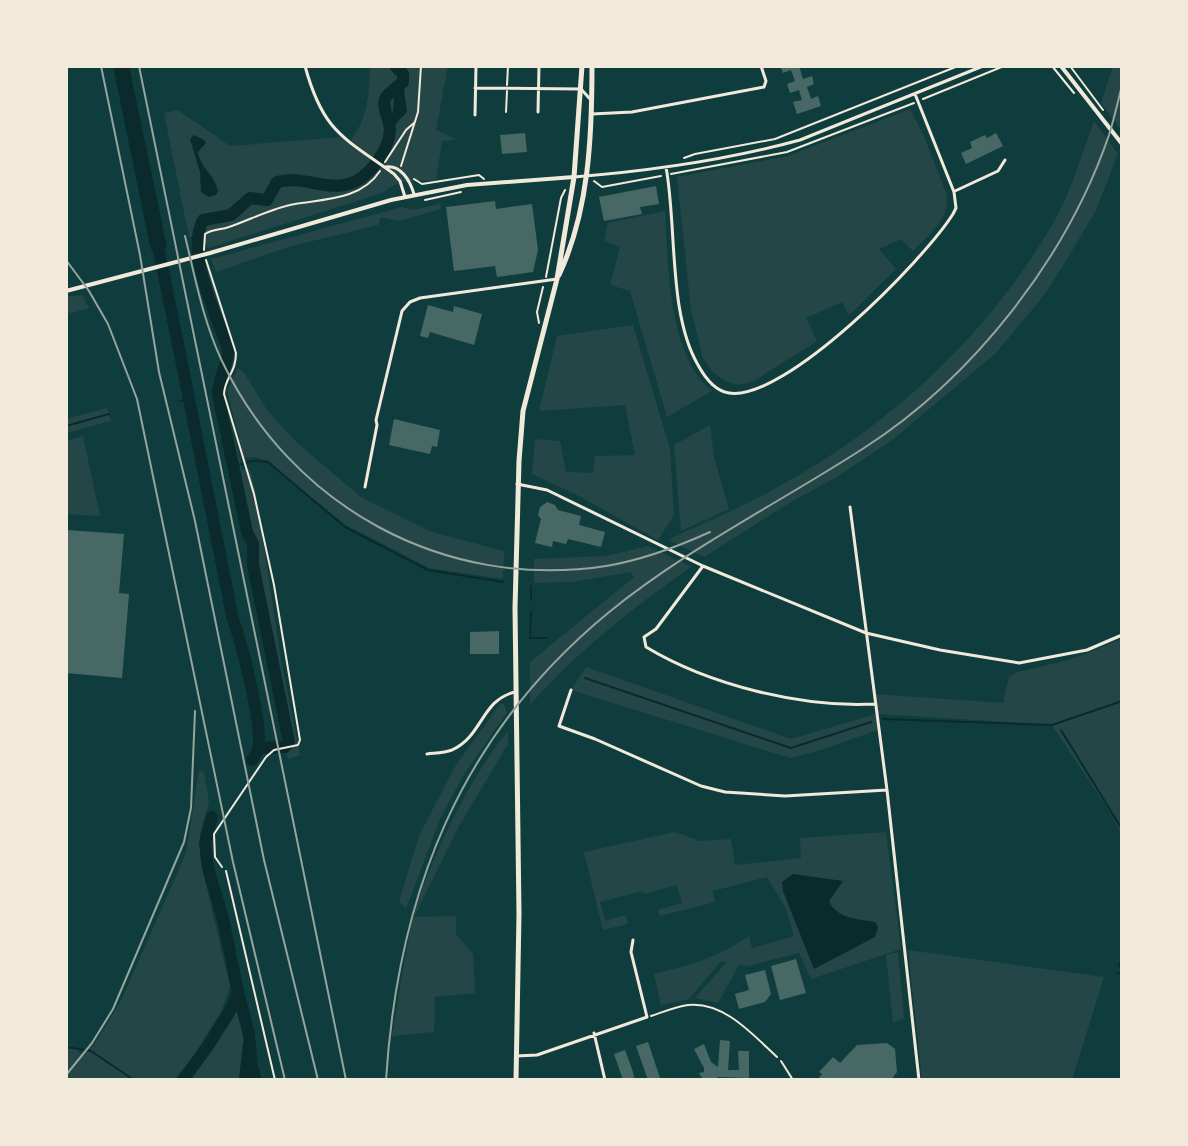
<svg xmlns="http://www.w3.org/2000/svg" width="1188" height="1146" font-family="Raleway,sans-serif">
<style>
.green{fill:#244646}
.water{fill:#0a2a2b}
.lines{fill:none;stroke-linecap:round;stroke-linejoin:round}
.stream{stroke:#0a2a2b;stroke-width:2}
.river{stroke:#0a2a2b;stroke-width:12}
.building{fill:#486865}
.path{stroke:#f1e9da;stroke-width:2}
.service{stroke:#f1e9da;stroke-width:2}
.minor{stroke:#f1e9da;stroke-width:3}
.tertiary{stroke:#f1e9da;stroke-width:4}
.secondary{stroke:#f1e9da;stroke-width:5}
.rail{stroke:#97a49c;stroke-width:2}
</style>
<rect width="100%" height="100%" fill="#0f3d3e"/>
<path class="green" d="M370 66H448L436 130 456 139 442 141 436 180C413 182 401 178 382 193L208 248 201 236 189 237 164 113 178 110 230 146 341 137 349 143C368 119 369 96 370 66Z
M1113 66H1122V131L1101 103Z
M910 109 923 134 947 195C950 219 928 235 913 251L901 239 879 249 896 269 849 315 842 302 806 318 817 341 752 382 737 385 725 381 712 371 703 358 691 310 677 177 788 156Z
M1094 121 1118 154 1096 210 1069 256 1045 294 996 353 892 440 837 477 789 503 704 557 668 540C701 524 735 510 767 493 885 431 990 335 1056 218 1072 189 1082 153 1094 121Z
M440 204 441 209 398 221 381 217 378 225 288 247 216 272 211 259 402 207 412 210Z
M665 211C668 263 668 357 712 391L667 417 630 291 610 285 620 247 604 241 608 223Z
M206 261 236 353V366L232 373 227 365 228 349 201 271 199 263Z
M82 295 89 308 72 313 66 312V297Z
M633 325 670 449 674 515 658 540 577 495 532 474 535 439 560 441 566 472 593 473 595 456 635 455 625 405 539 411 557 336Z
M238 368 245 374 267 410 297 443 361 497 432 532 504 551 503 579 429 568 346 525 289 480 269 461 254 457 244 458 227 390Z
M220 377 242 470 250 469 255 488 281 660 300 755 288 759 230 462 212 383Z
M107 408 111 421 66 433V419Z
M710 425 714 457 729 509 681 531 674 445Z
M83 436 100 516 66 514V441Z
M648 546 691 567C630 610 580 649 530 705V662L634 577 631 572 571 582 534 583V559L606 556Z
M1122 639V836L1111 814 1052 725 877 714 878 730 818 751 790 758 571 690 586 667 791 739 876 714 874 694 1003 703 1009 677 1018 672 1072 659Z
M500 704H504L507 713 464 774 440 819 406 909 399 901 419 836 454 768Z
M508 731V744L459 826 414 917 456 916V934L473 954 475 993 435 997 434 1032 392 1036C399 997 404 957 413 919 427 864 471 775 508 731Z
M199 770 204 773 209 801 200 834 201 863 230 987 221 1012 190 1061 174 1080H66V1045L77 1048 82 1057 94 1045 122 999 186 853Z
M675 832 700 841 731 839 735 865 801 858 800 838 886 832 901 949 811 979 799 953 747 966 739 965 718 1003 695 998 726 963 721 961 689 999 661 1005 654 974C690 965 717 958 749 936L752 948 794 936 786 909 767 877 713 891 715 902 660 916 658 910 682 903 677 885 644 894 643 891 600 902 605 921 626 915 628 924 603 930 584 852Z
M908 950 1104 977 1072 1080H922Z
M898 952 904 1018 893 1023 886 955Z
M239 1006 246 1038 243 1044 239 1080H191Z"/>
<path class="water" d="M113 66H129L167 247 152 251 150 246Z
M403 82 407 112 390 130C387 116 388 129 392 116 396 102 390 93 403 82Z
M194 135 204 140 206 143 198 152C200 168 215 175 218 191L216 195 209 197 201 192 200 172 190 139Z
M793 874 843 881 829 901C837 919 858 919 875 922L878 927 875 937 814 969 783 891 782 882Z
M249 1035 262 1080H239L243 1044Z"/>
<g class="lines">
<path class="stream" d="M180 401 189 399
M66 426 109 414
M234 466 253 461 268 462 345 527 428 570 503 582
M531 600V586
M531 612 530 638H547
M585 678 791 748 871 722
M883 719 1052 725 1122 701
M1061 730 1120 826
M1119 966 1122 960
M1117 972 1122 975
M66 1047 91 1051 134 1080"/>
<path class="river" d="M156 236C182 364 208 491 233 620 241 640 264 730 258 749 257 753 254 756 252 760
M259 748 285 747 289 742 253 565V544L247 532 218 394C217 377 229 367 228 349 217 315 185 253 203 220L231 215 250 198 267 200 277 182C307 173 339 201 367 173 378 163 389 146 390 130 390 120 382 109 385 99 388 92 398 87 403 82V74L395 66
M238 992 249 1035 253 1080
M183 1080 208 1046 230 1011 238 992 223 919 208 868 205 843 212 817"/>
</g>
<path class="building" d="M780 66H799L803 79 812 76 814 84 807 87 811 99 818 96 821 106 797 114 793 102 802 100 799 90 790 93 787 84 795 81 791 70 783 73Z
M525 133 527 152 502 154 500 135Z
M996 133 1003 146 966 164 961 153 972 148 970 142 985 135 987 138Z
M656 186 659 204 640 207 642 214 604 221 599 197Z
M495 201 496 209 532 204 538 250 533 272 497 277 495 266 454 271 446 207Z
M428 305 453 312 454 306 482 314 474 345 430 332 428 338 420 336Z
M394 419 440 430 437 447 432 446 430 454 389 445Z
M547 502 555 505 558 510 581 516 579 525 605 532 601 547 568 539 566 544 553 541 552 547 535 543 541 519 538 515 540 507Z
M66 530 124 534 119 593 129 594 122 678 66 673Z
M499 631V654H470V632Z
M796 959 806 993 780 1000 771 966Z
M765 970 771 994 765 1002 739 1009 735 994 749 990 745 975Z
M720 1040 730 1041 728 1070H739L738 1051H749V1078L718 1077 715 1080 702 1078 699 1073 704 1072V1068L694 1049 704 1044 711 1062 718 1067Z
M648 1042 660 1078 654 1080H648L636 1046Z
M887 1043 895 1049 897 1072 891 1080H817L822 1074 819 1072 833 1057 840 1063 857 1045Z
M625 1050 632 1069 635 1080H623L614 1054Z"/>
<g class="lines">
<path class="path" d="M1052 66 1074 93
M1070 66 1103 110
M507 85 508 66
M923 99 1004 66
M506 112 507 91
M684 158 695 154 775 139 958 66
M385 162 406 130 415 122
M401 166 418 112 421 66
M671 174 787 152 914 103
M414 179 422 184 479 175 484 179
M594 181 602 187 661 176
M425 200 461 192
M204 250 205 234C212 229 221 230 229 227 250 220 272 208 295 204 324 199 361 200 380 171
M206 260 236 353C236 373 225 377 224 394L254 494 274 585 300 740 298 745 274 750 266 757 214 834 215 857 222 867
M546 277 561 198 565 190
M539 323 537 312 543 287
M651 1016C663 1012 675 1007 688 1005 724 1001 753 1035 777 1057"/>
<path class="service" d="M226 871 275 1080
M781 1061 793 1080"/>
<path class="minor" d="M305 66C323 132 343 137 394 174L400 181 405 197
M475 88 581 89 590 99
M538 112 539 66
M592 114 632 112 764 87 766 81 761 66
M475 115 476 66
M385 167C401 164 410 181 414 194
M666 167C677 226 668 314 698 365 704 376 715 391 729 393 785 402 924 260 953 214L956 208 954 192 915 94
M574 177C650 171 727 160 800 140L983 66
M955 191 998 171 1005 160
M517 484 547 490 703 566 866 633 940 650 1019 663 1087 650 1122 635
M365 487 377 425 376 420 402 311 410 302 420 298 557 279
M850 507 887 790 919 1080
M703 566 656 629 644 637 646 647C709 685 802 708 875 704
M571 690 559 726 595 739 701 786 725 792 785 796 887 790
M427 754C435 753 444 753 452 750 483 736 481 700 515 692
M594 1033 605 1080
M516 1056 537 1055 647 1017 631 952 633 940"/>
<path class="tertiary" d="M1061 66 1122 144
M66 291 210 253 391 200 467 185 574 177"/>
<path class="secondary" d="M559 275C589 211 592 136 592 66
M516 1080 519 914 515 608 519 461 523 411 557 279 574 177 582 66"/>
<path class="rail" d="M101 66 140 255 159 372 195 521 264 860 318 1080
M139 66 346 1080
M185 236C195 277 203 320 221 359 290 506 444 591 606 566 642 560 677 547 710 532
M66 260 89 291 108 324 137 399 233 862 285 1080
M66 1075 92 1043 113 1009 184 842 191 808 195 711
M386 1080C398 893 460 735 608 613 686 549 779 503 864 448 973 378 1067 258 1109 135 1114 119 1118 102 1122 85"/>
</g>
<rect width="1188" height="1146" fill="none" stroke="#f1e9da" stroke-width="136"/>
</svg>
